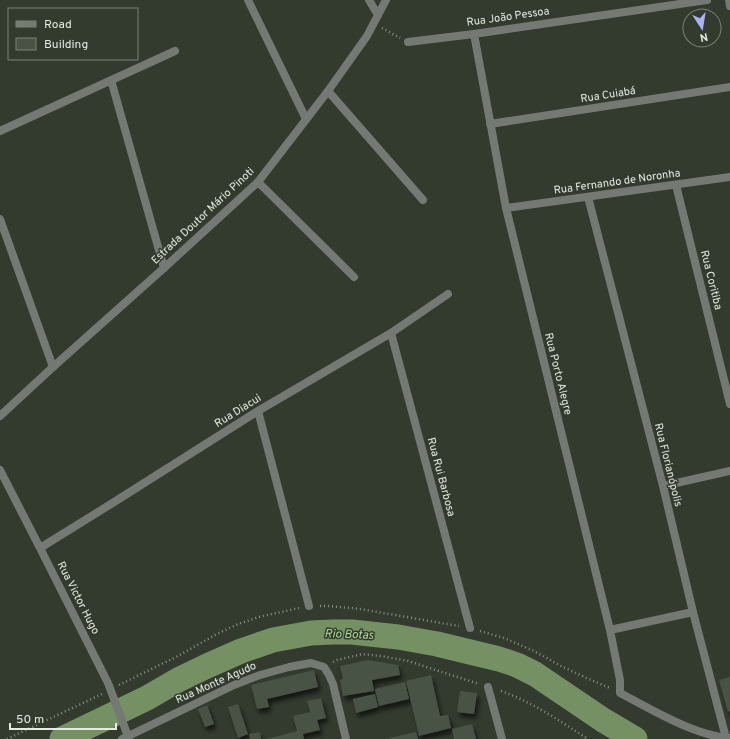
<svg xmlns="http://www.w3.org/2000/svg" width="730" height="739" font-family="Overpass,sans-serif">
<style>
.lines{fill:none;stroke-linecap:round;stroke-linejoin:round}
.river{stroke:#759163;stroke-width:25}
.building{fill:#4a5245;filter:url(#shadow)}
.path{stroke:#898f86;stroke-width:2.5;stroke-dasharray:1 3;stroke-linecap:butt}
.minor{stroke:#757973;stroke-width:8}
.tertiary{stroke:#757973;stroke-width:8}
.labels{text-anchor:middle;dominant-baseline:central;stroke-width:3;stroke-linejoin:round;paint-order:stroke}
.street-label{font-size:11px;fill:#e5eae3;stroke:#333a2e}
.water-label{font-size:12px;font-style:italic;fill:#b0db95;stroke:#333a2e}
</style>
<defs>
<filter id="shadow"><feDropShadow dx="2.5" dy="4.5" stdDeviation="2" flood-color="#0009"/></filter>
</defs>
<rect width="100%" height="100%" fill="#333a2e"/>
<g class="lines">
<path class="river" d="M62 739 147 698 178 680 207 666 241 651 273 640 311 633 333 632H352L398 637 437 644 499 659 517 665 535 674 603 720 635 739"/>
</g>
<path class="building" d="M368 660 398 665 400 675 372 680 374 691 343 696 340 680 343 679 340 666Z
M314 670 318 687 267 699 269 707 257 709 251 685Z
M431 675 440 716 448 715 451 728 419 736 406 681Z
M730 677V711L728 712 719 680Z
M405 682 409 699 379 706 375 689Z
M460 691 477 693 474 714 457 712Z
M375 694 378 707 356 713 353 699Z
M321 698 326 718 317 720 320 730 303 734 304 739H267L297 731 293 716 310 712 307 701Z
M238 704 248 734 238 738 228 707Z
M207 705 214 724 205 727 198 709Z
M472 724 476 739H454L452 729Z
M260 732 261 739H250L249 734Z
M416 732 418 739H390L389 738Z"/>
<g class="lines">
<path class="path" d="M382 28 400 38
M320 606H328L360 609 459 626
M480 631 504 638 534 651 561 666 591 680 610 688
M333 662 337 660 362 654 381 656 408 661 479 684
M119 685 176 657 215 635 238 624 259 617 299 608
M501 691C532 702 560 721 588 739
M7 739 102 694"/>
<path class="minor" d="M248 0 306 119
M369 0 378 15
M729 0 730 6
M474 34 506 208 610 630 620 680V693C651 709 695 736 730 738
M408 42 474 34 707 0
M111 80 164 268
M328 91 423 200
M490 124 730 87
M0 131 175 51
M258 182 354 277
M676 185 730 404
M588 197 663 486 693 612 726 738
M506 208 730 177
M0 219 53 367
M391 333 470 628
M258 411 309 606
M0 470 40 548 108 683 129 739
M663 486 730 471
M40 548 111 504 258 411 391 333 448 294
M610 630 693 612
M488 687 502 739
M122 739 234 685 260 675 289 667 311 663 324 667 329 675 333 684 346 739"/>
<path class="tertiary" d="M0 416 53 367 164 268 258 182 328 91 367 36 386 0"/>
</g>
<g class="labels">
<g class="street-label">
<text transform="translate(508 17) rotate(-8)">Rua João Pessoa</text>
<text transform="translate(608 95) rotate(-9)">Rua Cuiabá</text>
<text transform="translate(617 182) rotate(-8)">Rua Fernando de Noronha</text>
<text transform="translate(203 216) rotate(-43)">Estrada Doutor Mário Pinoti</text>
<text transform="translate(711 280) rotate(76)">Rua Coritiba</text>
<text transform="translate(558 374) rotate(76)">Rua Porto Alegre</text>
<text transform="translate(238 411) rotate(-32)">Rua Diacui</text>
<text transform="translate(668 465) rotate(76)">Rua Florianópolis</text>
<text transform="translate(441 477) rotate(75)">Rua Rui Barbosa</text>
<text transform="translate(78 598) rotate(63)">Rua Victor Hugo</text>
<text transform="translate(216 683) rotate(-24)">Rua Monte Agudo</text>
</g>
<g class="water-label">
<text transform="translate(349 635) rotate(2)">Rio Botas</text>
</g>
</g>
<rect x="8" y="8" width="130" height="52" fill="#333a2e" stroke="#7a8076"/>
<rect x="16" y="21" width="20" height="6" fill="#757973" stroke="#7a8076"/>
<text x="44" y="28" font-size="12" fill="#e5eae3">Road</text>
<rect x="16" y="38" width="20" height="12" fill="#4a5245" stroke="#7a8076"/>
<text x="44" y="48" font-size="12" fill="#e5eae3">Building</text>
<g transform="translate(702 28) rotate(168)"><circle r="19" fill="#333a2e" stroke="#7a8076"/>
<path d="M0-3L7 15L0 10L-7 15Z" fill="#aeaefa"/>
<text y="-6" font-size="11" font-weight="bold" text-anchor="middle" fill="#e5eae3">N</text>
</g>
<path d="M10 723v6h106v-6" fill="none" stroke="#e5eae3" stroke-width="2"/>
<text x="16" y="723" font-size="12" fill="#e5eae3" stroke="#333a2e" stroke-width="3" paint-order="stroke">50 m</text>
</svg>
